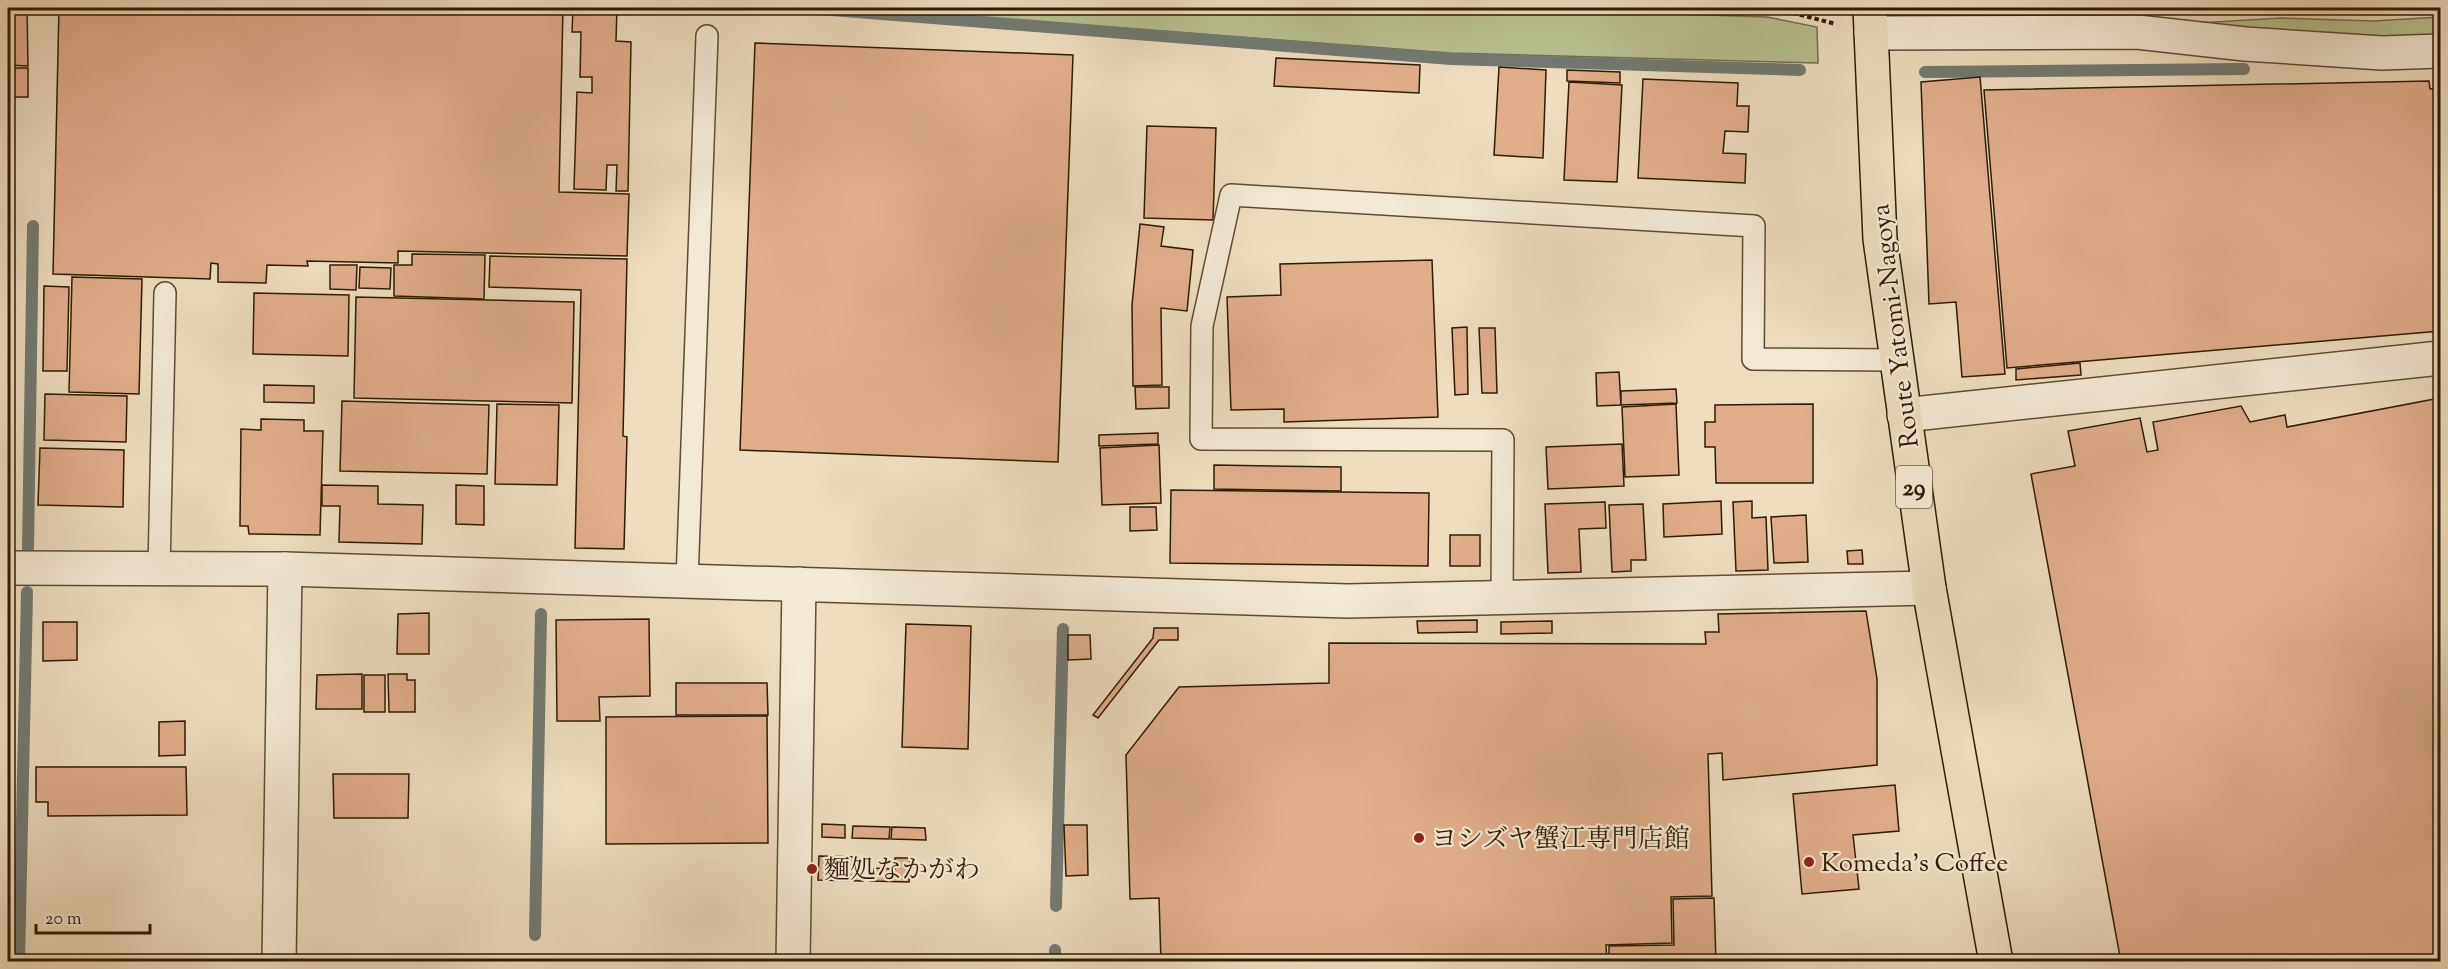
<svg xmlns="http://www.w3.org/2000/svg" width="2448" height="969" font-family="'Sorts Mill Goudy','Noto Serif JP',serif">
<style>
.green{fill:#b9c192;stroke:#746e4a;stroke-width:1.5}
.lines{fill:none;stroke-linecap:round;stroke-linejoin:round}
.stream{stroke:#727a72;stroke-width:12}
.building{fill:#e1ae8b;stroke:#2f1b02;stroke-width:1.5}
.service-casing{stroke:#5f4c31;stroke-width:24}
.minor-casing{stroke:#5f4c31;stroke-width:36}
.primary-casing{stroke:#2f1b02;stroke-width:36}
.path{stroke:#2f1b02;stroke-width:4;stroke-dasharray:4.5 3;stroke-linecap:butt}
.service{stroke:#f4e9d5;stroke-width:21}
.minor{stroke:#f4e9d5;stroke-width:33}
.primary{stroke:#eeddbf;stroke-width:33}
.poi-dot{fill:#8f2418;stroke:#f4e9d5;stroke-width:2}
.labels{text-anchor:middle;stroke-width:4.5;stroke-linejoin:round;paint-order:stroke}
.shield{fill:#f4e9d5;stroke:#6a5941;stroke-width:1.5}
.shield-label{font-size:24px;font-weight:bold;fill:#2f1b02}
.street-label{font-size:26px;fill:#2f1b02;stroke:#f4e9d5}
.poi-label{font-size:26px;fill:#2f1b02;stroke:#f4e9d5;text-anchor:start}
</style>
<rect width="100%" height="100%" fill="#eeddbf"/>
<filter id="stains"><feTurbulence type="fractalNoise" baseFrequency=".00333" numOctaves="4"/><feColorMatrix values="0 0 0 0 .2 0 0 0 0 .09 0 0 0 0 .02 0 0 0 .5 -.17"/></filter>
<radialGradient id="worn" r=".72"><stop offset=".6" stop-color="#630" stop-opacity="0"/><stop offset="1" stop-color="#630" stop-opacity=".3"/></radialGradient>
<g class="green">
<polygon points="856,8 1497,8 1767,17 1817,27 1818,63 1450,53"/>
<polygon points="1924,8 2209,8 2197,10 1924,16"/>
<polygon points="2440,17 2440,37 2340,41 2198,23 2281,18 2373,21"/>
</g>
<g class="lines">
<g class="stream">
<polyline points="806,8 1451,59 1800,70"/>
<polyline points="1925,72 2244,69"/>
<polyline points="28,548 33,226"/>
<polyline points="1056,906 1063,629"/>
<polyline points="535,935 541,614"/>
<polyline points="19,962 27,592"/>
<polyline points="1055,962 1055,950"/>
</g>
</g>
<g class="building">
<polygon points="8,8 27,8 28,66 8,65"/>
<polygon points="59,8 563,8 559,192 629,194 627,256 398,251 398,263 307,261 308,266 267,265 266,283 218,282 218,264 211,263 210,279 53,274"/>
<polygon points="573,8 617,8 616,41 631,42 628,191 616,191 617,165 607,165 606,190 574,189 577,92 592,93 592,77 580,77 581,32 572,32"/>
<polygon points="755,43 1073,55 1058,462 740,450"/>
<polygon points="1276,58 1420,65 1419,93 1274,86"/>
<polygon points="1499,67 1546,70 1543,158 1494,155"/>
<polygon points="8,68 28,68 28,97 14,97 11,220 8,220"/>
<polygon points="1567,70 1620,72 1620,83 1567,81"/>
<polygon points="1980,77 2005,374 1962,377 1956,302 1929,304 1921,82"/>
<polygon points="1643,79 1738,83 1737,106 1749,106 1748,132 1725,131 1723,153 1746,154 1745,183 1638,178"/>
<polygon points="2429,81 2430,89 2440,88 2440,331 2007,368 1984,90"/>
<polygon points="1569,82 1622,85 1617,182 1564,180"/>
<polygon points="1147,126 1216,128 1213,220 1144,218"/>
<polygon points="1140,224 1164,227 1161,246 1193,250 1187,311 1161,308 1162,385 1133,386 1132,305"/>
<polygon points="412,254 485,255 484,299 394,296 394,265 412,265"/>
<polygon points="490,256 627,259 623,436 627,437 624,549 575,548 581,290 489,287"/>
<polygon points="1432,260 1438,417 1284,422 1284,409 1231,410 1227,297 1281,295 1280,264"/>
<polygon points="330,265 357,265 356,290 330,289"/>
<polygon points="360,267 391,268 390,289 359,288"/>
<polygon points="72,277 142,279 139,394 69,392"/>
<polygon points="44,286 69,287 67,371 43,371"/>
<polygon points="254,293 349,295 348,356 253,354"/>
<polygon points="356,297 574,302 572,403 354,398"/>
<polygon points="1467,327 1468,394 1455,395 1452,328"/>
<polygon points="1479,328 1495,328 1497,393 1482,393"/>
<polygon points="2080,363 2081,375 2016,380 2016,369"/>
<polygon points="1619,372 1621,405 1597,406 1596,373"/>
<polygon points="264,385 314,386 314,403 264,402"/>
<polygon points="1135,387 1169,387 1169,408 1136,409"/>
<polygon points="1676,389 1677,403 1621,405 1621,391"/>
<polygon points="45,394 127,396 126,442 44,440"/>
<polygon points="2440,398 2440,962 2121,962 2031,474 2075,466 2068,431 2140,418 2147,452 2158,450 2153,422 2241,406 2250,422 2285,415 2287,427"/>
<polygon points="342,401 489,405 487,474 340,471"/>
<polygon points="497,404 559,405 557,485 495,484"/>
<polygon points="1676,404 1679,475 1625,477 1622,407"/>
<polygon points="1813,404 1813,483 1716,483 1715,447 1705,447 1705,422 1715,422 1715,405"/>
<polygon points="261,419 304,420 304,431 323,431 320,535 249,534 248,526 240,526 241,429 261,430"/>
<polygon points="1158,433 1158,444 1099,446 1099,435"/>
<polygon points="1622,444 1624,486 1548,489 1546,447"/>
<polygon points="1159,445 1161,503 1102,505 1100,448"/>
<polygon points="40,448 124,450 123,507 38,505"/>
<polygon points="1214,465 1341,467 1341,491 1214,489"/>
<polygon points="322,485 378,486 378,504 423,505 422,544 339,542 340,506 322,506"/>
<polygon points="456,485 484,486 484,525 456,524"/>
<polygon points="1171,490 1429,493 1428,566 1170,563"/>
<polygon points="1721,501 1722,534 1664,537 1663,504"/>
<polygon points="1752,501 1752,518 1766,517 1768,570 1736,571 1733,502"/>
<polygon points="1605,502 1606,528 1579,529 1581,572 1548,573 1545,504"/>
<polygon points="1643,504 1646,560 1631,560 1631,571 1612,572 1609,505"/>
<polygon points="1130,507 1156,507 1157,530 1130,531"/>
<polygon points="1806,515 1808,562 1774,563 1771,517"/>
<rect x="1450" y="535" width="30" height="31"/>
<polygon points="1862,550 1863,564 1848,564 1847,551"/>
<polygon points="1866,611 1877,679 1877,765 1723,780 1722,753 1708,754 1712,896 1671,897 1672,943 1606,945 1607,962 1335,962 1335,956 1161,962 1159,898 1130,899 1126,755 1179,687 1329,683 1329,643 1706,644 1705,632 1719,632 1718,614"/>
<polygon points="429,613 429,654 397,654 398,614"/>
<polygon points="649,619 650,696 599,697 600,721 557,721 556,620"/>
<polygon points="1477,620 1477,632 1418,633 1417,621"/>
<polygon points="1552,621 1552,633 1501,634 1501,622"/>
<polygon points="43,622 77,622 77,660 43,661"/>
<polygon points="906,624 971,626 968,749 902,747"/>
<polygon points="1154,628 1178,628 1178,640 1159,640 1098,718 1093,715 1153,638"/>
<polygon points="1068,635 1090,635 1091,659 1068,660"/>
<polygon points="362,674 362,709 316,709 317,675"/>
<polygon points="388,674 407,674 407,680 415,680 415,712 389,712"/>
<rect x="364" y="675" width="21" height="37"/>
<polygon points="676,683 767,683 768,715 676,715"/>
<polygon points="767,716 768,843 606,844 606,717"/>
<polygon points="185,721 185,755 159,756 159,722"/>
<polygon points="36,767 186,767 187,815 48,816 48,802 36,802"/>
<polygon points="333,774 409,774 408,818 334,818"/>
<polygon points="1895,785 1899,831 1853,835 1859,889 1802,894 1793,794"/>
<rect x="8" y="787" width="2" height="40"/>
<polygon points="822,824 845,825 845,838 822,837"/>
<polygon points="1064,825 1087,825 1088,875 1066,876"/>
<polygon points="853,826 890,827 889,839 852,838"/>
<polygon points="892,827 925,828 926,840 891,839"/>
<polygon points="819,856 857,857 856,867 863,867 863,881 818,880"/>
<polygon points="895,858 910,858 909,882 870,881 870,868 895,869"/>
<polygon points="1714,898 1716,962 1609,962 1609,946 1674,945 1673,899"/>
<polygon points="1333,958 1333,962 1198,962 1198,961"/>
</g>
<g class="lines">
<defs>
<g id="service">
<polyline points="159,569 165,293"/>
<polyline points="687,581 707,36"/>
<polyline points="1502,598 1503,440 1201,439 1202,326 1231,195 1754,226 1753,359 1897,360"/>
</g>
<g id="minor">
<polyline points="1871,33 2137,32 2245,44 2382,53 2440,51"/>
<polyline points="1904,415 2440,358"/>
<polyline points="8,568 285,569 1348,601 1929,588"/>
<polyline points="279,962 285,569"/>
<polyline points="793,962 799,584"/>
</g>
<polyline id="primary" points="1870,8 1880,239 1929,588 1996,962"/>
</defs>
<use href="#service" class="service-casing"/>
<use href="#minor" class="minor-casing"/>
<use href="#primary" class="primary-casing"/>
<g class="path">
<polyline points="1718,8 1781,10 1836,24"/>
<polyline points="2318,10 2440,8"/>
</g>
<use href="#service" class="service"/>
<use href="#minor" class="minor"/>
<use href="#primary" class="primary"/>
</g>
<g class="poi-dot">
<circle cx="1419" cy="838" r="6"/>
<circle cx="1809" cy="862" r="6"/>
<circle cx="812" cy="869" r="6"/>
</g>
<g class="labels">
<rect class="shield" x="1896" y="466" width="36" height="42" rx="4.5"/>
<g class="shield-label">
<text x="1914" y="495">29</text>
</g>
<g class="street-label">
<text transform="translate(1894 326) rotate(-97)" y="9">Route Yatomi-Nagoya</text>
</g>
<g class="poi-label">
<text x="1431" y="847">ヨシズヤ蟹江専門店館</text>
<text x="1821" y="871">Komeda's Coffee</text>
<text x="824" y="878">麵処なかがわ</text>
</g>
</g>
<rect width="2448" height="969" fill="none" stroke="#eeddbf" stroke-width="30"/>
<rect x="9" y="9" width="2430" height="951" fill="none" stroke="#2f1b02" stroke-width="3"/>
<rect x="15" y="15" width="2418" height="939" fill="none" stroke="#2f1b02" stroke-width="1.5"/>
<path d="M36 924v9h114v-9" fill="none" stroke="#2f1b02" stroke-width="3"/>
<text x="45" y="924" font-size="18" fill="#2f1b02" stroke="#f4e9d5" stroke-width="4.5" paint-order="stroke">20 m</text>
<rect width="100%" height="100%" filter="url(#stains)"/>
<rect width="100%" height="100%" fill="url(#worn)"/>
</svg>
